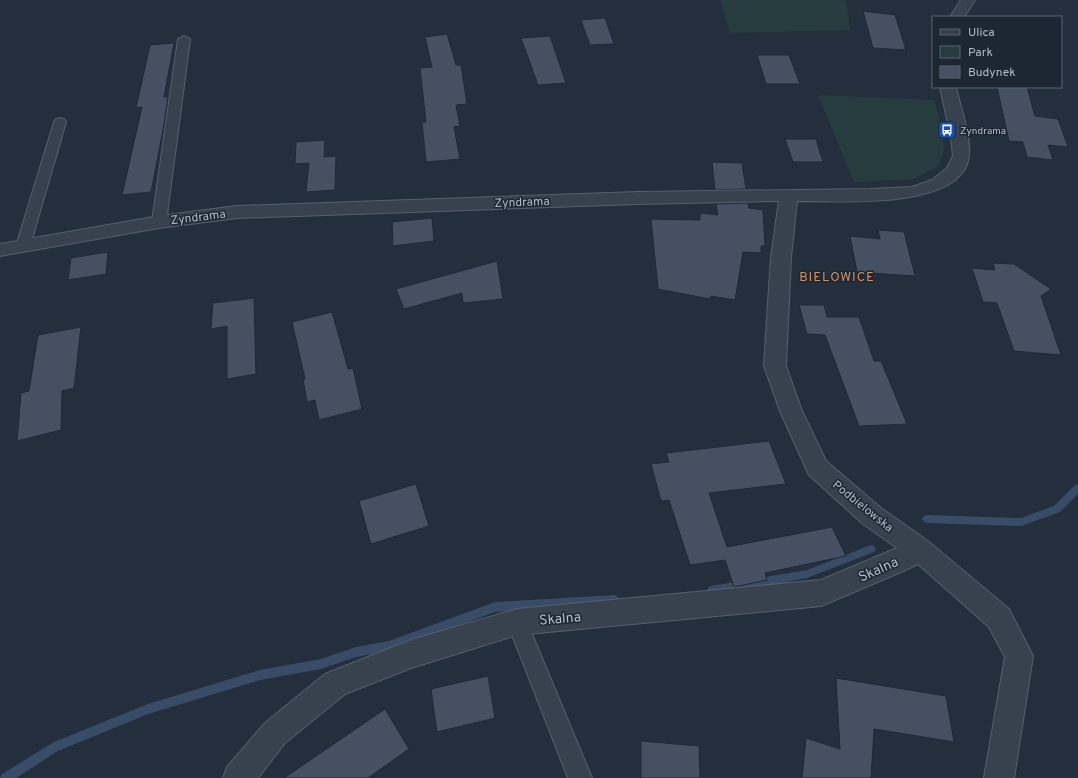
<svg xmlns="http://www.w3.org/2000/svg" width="1078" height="778" font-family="Overpass,sans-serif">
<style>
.green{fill:#263c3f}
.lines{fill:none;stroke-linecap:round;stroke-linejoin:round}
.stream{fill:#394c67;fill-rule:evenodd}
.building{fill:#455162;stroke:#1f2835}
.service-casing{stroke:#565f6c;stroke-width:2}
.minor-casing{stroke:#565f6c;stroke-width:2}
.service{fill:#38414e;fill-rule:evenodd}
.minor{fill:#38414e;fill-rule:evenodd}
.labels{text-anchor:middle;stroke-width:3;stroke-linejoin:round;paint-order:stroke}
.far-poi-label{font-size:10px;fill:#b4bcc9;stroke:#1d2633;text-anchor:start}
.street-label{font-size:12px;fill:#b4bcc9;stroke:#1d2633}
.neighbourhood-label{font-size:13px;letter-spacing:1px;fill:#d59563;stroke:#1d2633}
.near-street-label{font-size:14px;fill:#b4bcc9;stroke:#1d2633}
</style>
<rect width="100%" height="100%" fill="#242f3e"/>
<g class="green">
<polygon points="720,0 846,0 850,30 730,33"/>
<polygon points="818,95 934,100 942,129 944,150 939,166 913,179 854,182"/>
</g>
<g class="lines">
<g class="stream">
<polygon points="1078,484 1078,494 1060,512 1021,526 927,523 924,522 922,519 924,516 927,515 1021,518 1054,506 1075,485"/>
<polygon points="871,545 874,546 876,549 874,552 807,578 711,596 708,594 706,591 708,588 711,586 807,570"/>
<polygon points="615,595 618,597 620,600 618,603 615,605 495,612 389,651 356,657 321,669 260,680 148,714 58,751 16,778 0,778 2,774 54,742 148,704 260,670 321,659 356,647 389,641 495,602"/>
</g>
</g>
<g class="building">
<polygon points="863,11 895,15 906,50 873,48"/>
<polygon points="605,18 614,44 590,45 581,20"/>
<polygon points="447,34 456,65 461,65 467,104 456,105 460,126 454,127 460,159 426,162 422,122 426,122 420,68 432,67 425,37"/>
<polygon points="550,36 566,83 538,85 521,38"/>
<polygon points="174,43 164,97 168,97 164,125 151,192 122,195 142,107 136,108 150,45"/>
<polygon points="757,55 789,55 800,84 766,84"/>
<polygon points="997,87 1027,87 1035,116 1058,119 1068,147 1048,145 1053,160 1027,157 1023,142 1009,141"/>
<polygon points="785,139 816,139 823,162 793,162"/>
<polygon points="325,140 324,157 336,156 335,190 306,192 309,163 295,164 296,142"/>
<polygon points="712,162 742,163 746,189 715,190"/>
<polygon points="748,203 749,208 763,210 765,246 761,246 761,253 743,252 735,300 711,296 710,299 658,289 651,219 700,220 700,213 718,215 716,204"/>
<polygon points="432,218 434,241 393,246 392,222"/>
<polygon points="878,230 904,232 915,276 857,272 850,236 880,239"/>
<polygon points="108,252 106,274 68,280 71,258"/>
<polygon points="497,261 503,299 463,303 462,293 404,309 396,289"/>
<polygon points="993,263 1014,264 1051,289 1041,296 1061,355 1014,351 997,303 983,302 972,268 995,270"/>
<polygon points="254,298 256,374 227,379 227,326 211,329 213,303"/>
<polygon points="799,305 824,305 827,317 859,317 874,361 881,361 907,424 859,426 825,335 807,334"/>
<polygon points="332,312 348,369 353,368 362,409 319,420 315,400 307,402 303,379 305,379 292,322"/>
<polygon points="81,327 74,388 62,391 61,430 17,441 21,393 29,391 38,335"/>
<polygon points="769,441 786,484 709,493 727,547 832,527 846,556 765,573 767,580 734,587 725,560 690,565 669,500 661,501 651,464 669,462 666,453"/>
<polygon points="416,484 429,526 371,544 359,501"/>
<polygon points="488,676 495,718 437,732 431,689"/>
<polygon points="836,678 946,696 954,742 874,729 871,778 802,778 806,738 840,749"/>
<polygon points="385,709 409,749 368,778 284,778"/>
<polygon points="641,741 699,746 700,778 641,778"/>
</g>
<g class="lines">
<defs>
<g id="service">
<polygon points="184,36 190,39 166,222 164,225 159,227 154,225 152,222 178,39"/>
<polygon points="60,118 64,119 66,122 30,246 28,249 23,251 18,249 16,246 54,122 56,119"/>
<polygon points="517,612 524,615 592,778 568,778 507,622 510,615"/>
</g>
<g id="minor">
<polygon points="961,0 975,0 964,17 950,17"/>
<path d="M940 87H956C960 105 971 138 969 155 965 211 836 201 797 201L791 257 786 366 802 411 826 461 881 508 929 542 1009 609 1033 656 1014 778H984L1005 657 989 627 918 564 901 572 821 606 517 635 411 668 345 694 285 743 258 778H223L227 767 265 723 325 674 411 640 517 609 821 580 897 548 863 524 809 475 780 411 764 366 771 257 779 201 638 204 237 218 159 228 0 256V244L159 216 237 206 638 192 870 189 912 187 932 180 947 168 953 156 951 138Z"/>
</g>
</defs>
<use href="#service" class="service-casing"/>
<use href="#minor" class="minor-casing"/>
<use href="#service" class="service"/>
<use href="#minor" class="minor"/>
</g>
<defs>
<symbol id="bus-square" viewBox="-11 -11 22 22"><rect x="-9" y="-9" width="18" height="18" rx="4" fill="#1a4fb4" stroke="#1d2633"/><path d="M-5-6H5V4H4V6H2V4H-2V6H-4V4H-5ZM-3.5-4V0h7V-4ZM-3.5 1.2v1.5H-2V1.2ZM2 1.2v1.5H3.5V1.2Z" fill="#fff"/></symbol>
</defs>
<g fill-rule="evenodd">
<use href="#bus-square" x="937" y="120" width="20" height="20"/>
</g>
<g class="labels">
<g class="far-poi-label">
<text x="960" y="134">Zyndrama</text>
</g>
<g class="street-label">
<text transform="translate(522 202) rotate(-2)" y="4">Zyndrama</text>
<text transform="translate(198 217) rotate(-7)" y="4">Zyndrama</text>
<text transform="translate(863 506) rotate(39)" y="4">Podbielowska</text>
</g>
<g class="neighbourhood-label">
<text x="837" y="281">BIELOWICE</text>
</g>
<g class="near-street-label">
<text transform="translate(878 569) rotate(-24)" y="5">Skalna</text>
<text transform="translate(560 618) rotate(-5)" y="5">Skalna</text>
</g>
</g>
<rect x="932" y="16" width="130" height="72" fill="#1d2633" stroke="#59626f"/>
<rect x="940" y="29" width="20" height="6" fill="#38414e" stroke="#59626f"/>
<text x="968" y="36" font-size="12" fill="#b4bcc9">Ulica</text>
<rect x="940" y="46" width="20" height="12" fill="#263c3f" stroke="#59626f"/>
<text x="968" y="56" font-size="12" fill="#b4bcc9">Park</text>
<rect x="940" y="66" width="20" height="12" fill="#455162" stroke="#59626f"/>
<text x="968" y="76" font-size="12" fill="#b4bcc9">Budynek</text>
</svg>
